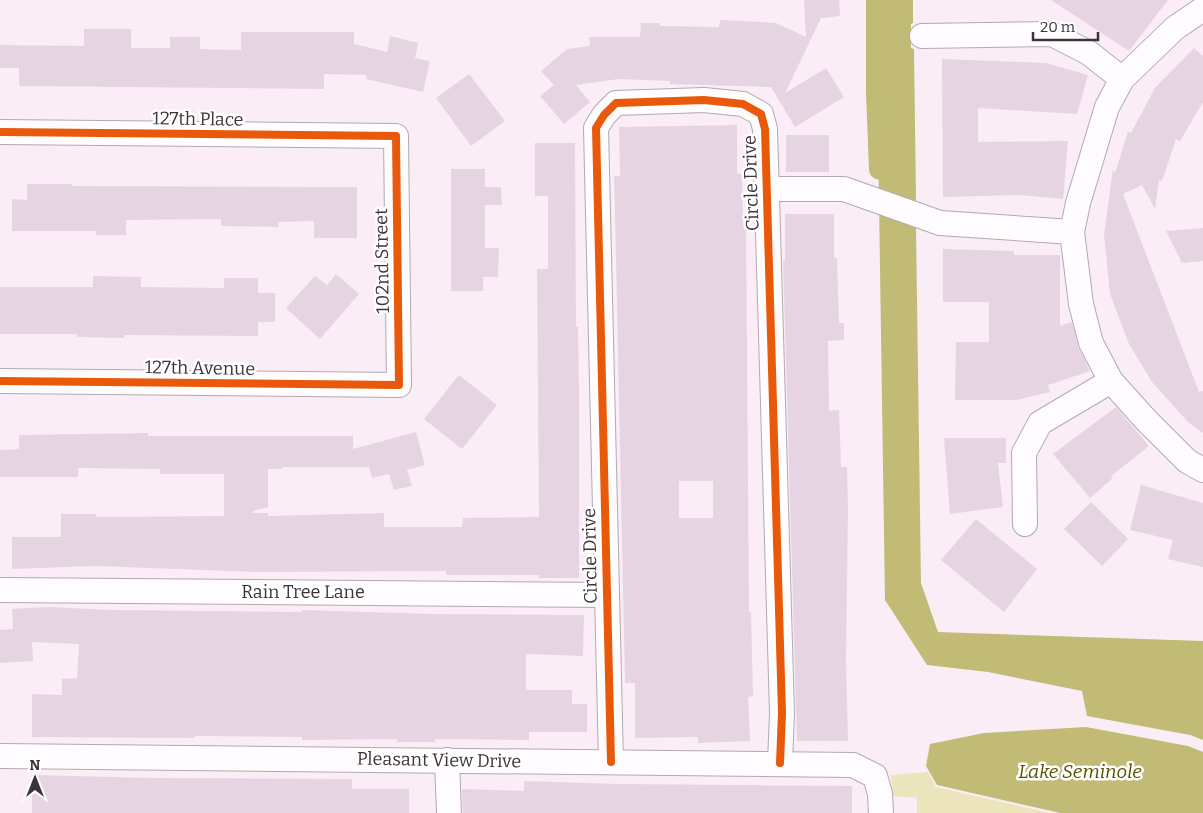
<svg xmlns="http://www.w3.org/2000/svg" width="1203" height="813" font-family="Bitter,serif">
<style>
.green{fill:#ece5bc}
.water{fill:#c1bb76}
.lines{fill:none;stroke-linecap:round;stroke-linejoin:round}
.canal{stroke:#c1bb76;stroke-width:22}
.building{fill:#e7d4e2;fill-rule:evenodd}
.street-casing{stroke:#b3a9b0;stroke-width:26}
.street{stroke:#fefcfe;stroke-width:24}
.cycleway-casing{stroke:#fff;stroke-width:11}
.cycleway{stroke:#e8590c;stroke-width:8}
.labels{text-anchor:middle;stroke-width:5;stroke-linejoin:round;paint-order:stroke}
.street-label{font-size:18px;fill:#3d333b;stroke:#fff}
.water-label{font-size:19px;font-style:italic;fill:#545200;stroke:#fff}
</style>
<rect width="100%" height="100%" fill="#faedf6"/>
<polygon class="green" points="928,772 936,787 1050,813 917,813 917,798 892,796 891,775"/>
<g class="water">
<polygon points="876,0 913,0 913,23 911,24 911,48 914,49 916,201 900,196 893,219 916,228 921,583 938,632 1203,641 1203,740 1190,735 1087,716 1082,691 988,672 927,665 885,600"/>
<polygon points="1086,727 1188,746 1203,752 1203,813 1060,813 937,785 926,766 930,744 984,733"/>
</g>
<g class="lines">
<polyline class="canal" points="877,0 877,93 880,169"/>
</g>
<g class="building">
<polygon points="804,0 839,0 840,16 821,18 785,93 826,68 844,97 795,127 771,87 670,84 670,81 619,79 576,85 590,102 564,124 540,96 554,85 541,71 567,49 590,46 589,37 640,37 641,23 660,23 660,26 719,27 720,20 776,23 806,37"/>
<polygon points="1051,0 1168,0 1129,51"/>
<polygon points="84,29 131,29 131,48 170,48 170,37 200,37 200,49 241,50 241,32 354,32 354,44 387,52 390,36 418,43 415,58 430,61 423,92 366,79 367,75 324,74 324,89 19,86 19,68 0,68 0,45 84,46"/>
<polygon points="1194,48 1203,56 1203,102 1180,141 1176,139 1162,181 1159,180 1155,209 1142,185 1123,194 1199,392 1203,391 1203,433 1188,422 1152,382 1129,344 1110,294 1104,234 1113,169 1115,173 1128,132 1131,133 1155,88"/>
<polygon points="942,59 1046,63 1088,75 1077,114 978,108 978,142 1068,141 1063,199 1020,195 943,197"/>
<polygon points="469,74 505,121 471,146 436,98"/>
<path d="M737 125V174H742L743 223H746L749 612H751L753 696 748 697 750 741 698 743V737L635 738V683H625L615 212 614 176H620L619 127ZM679 481H713V518H679Z"/>
<rect x="786" y="135" width="43" height="37"/>
<polygon points="535,143 575,143 576,327 578,327 579,391 579,578 539,578 539,575 446,575 446,571 256,572 96,566 12,569 12,537 61,537 61,514 96,514 96,517 224,516 224,474 160,474 160,469 78,468 78,477 0,477 0,450 19,449 19,435 148,433 148,436 353,436 353,449 416,432 425,465 407,470 412,486 394,490 389,474 372,478 369,467 282,467 282,469 268,469 268,507 253,511 253,513 268,513 268,516 384,513 384,527 462,527 463,518 539,517 537,269 548,269 548,196 535,196"/>
<polygon points="451,169 485,169 485,187 501,187 502,205 485,205 485,248 499,248 498,277 483,277 483,291 451,291"/>
<polygon points="27,184 72,184 72,186 357,187 357,238 314,238 314,221 278,222 278,227 221,226 221,219 126,220 126,235 96,235 96,231 12,231 12,199 27,200"/>
<polygon points="785,214 834,214 834,258 837,258 839,323 844,323 844,340 828,341 829,411 839,410 841,467 847,467 848,509 846,661 848,741 797,741 783,260 785,260"/>
<polygon points="1203,228 1203,261 1182,263 1166,231"/>
<polygon points="943,249 1014,251 1014,255 1060,255 1060,326 1072,322 1078,347 1090,371 1048,385 1050,392 1017,400 955,400 956,342 989,342 989,302 943,302"/>
<polygon points="336,274 359,294 320,339 286,308 315,276 327,285"/>
<polygon points="93,276 141,277 141,287 224,288 224,278 258,278 258,293 275,293 275,322 258,322 258,336 124,335 124,338 77,337 77,334 0,334 0,287 93,287"/>
<polygon points="459,375 497,405 462,449 424,419"/>
<polygon points="1116,407 1149,446 1110,477 1113,478 1090,498 1053,454"/>
<polygon points="944,438 1006,438 1006,463 998,463 1003,507 950,514"/>
<polygon points="1141,485 1203,503 1203,567 1168,559 1173,540 1130,530"/>
<polygon points="1091,502 1128,539 1102,566 1064,529"/>
<polygon points="976,519 1037,569 1004,612 941,560"/>
<polygon points="48,607 112,610 302,612 302,610 432,614 584,615 583,656 526,654 526,690 572,690 572,704 587,704 587,732 529,732 529,740 435,739 435,742 397,742 397,739 302,740 302,737 195,736 195,738 32,737 32,694 62,695 62,679 77,678 79,644 32,642 33,661 0,663 0,630 13,629 12,609"/>
<polygon points="32,775 155,778 352,779 352,789 409,789 409,813 32,813"/>
<polygon points="524,781 618,784 852,786 852,813 463,813 462,789 524,791"/>
</g>
<g class="lines">
<defs>
<g id="street">
<polyline points="1203,9 1175,28 1122,79 1107,107 1078,203 1072,232 1081,304 1091,343 1111,381 1146,420 1187,461 1203,470"/>
<polyline points="922,36 1052,34 1089,53 1122,79"/>
<polyline points="0,132 396,136 399,385 0,381"/>
<polyline points="767,189 844,189 940,223 1072,232"/>
<polyline points="1025,524 1024,453 1040,423 1111,381"/>
<polyline points="0,590 606,595"/>
<polyline points="0,756 853,765 875,776 880,794 881,813"/>
<polyline points="447,760 449,813"/>
<polyline points="611,762 596,128 604,115 616,103 704,100 743,104 761,114 765,129 782,713 780,763"/>
</g>
</defs>
<use href="#street" class="street-casing"/>
<use href="#street" class="street"/>
<defs>
<g id="cycleway">
<polyline points="0,132 396,136 399,385 0,381"/>
<polyline points="611,762 596,128 604,115 616,103 704,100 743,104 761,114 765,129 782,713 780,763"/>
</g>
</defs>
<use href="#cycleway" class="cycleway-casing"/>
<use href="#cycleway" class="cycleway"/>
</g>
<g class="labels">
<g class="street-label">
<text transform="translate(198 119) rotate(1)" y="6">127th Place</text>
<text transform="translate(751 183) rotate(-92)" y="6">Circle Drive</text>
<text transform="translate(382 261) rotate(-91)" y="6">102nd Street</text>
<text transform="translate(200 368) rotate(1)" y="6">127th Avenue</text>
<text transform="translate(590 556) rotate(-91)" y="6">Circle Drive</text>
<text x="303" y="598">Rain Tree Lane</text>
<text transform="translate(439 760) rotate(1)" y="6">Pleasant View Drive</text>
</g>
<g class="water-label">
<text x="1080" y="778">Lake Seminole</text>
</g>
</g>
<g transform="translate(35 778)" stroke="#ffffff" stroke-width="4" paint-order="stroke">
<path d="M0-4L9 19L0 12L-9 19Z" fill="#3d333b"/>
<text y="-8" font-size="14" font-weight="bold" text-anchor="middle" fill="#3d333b">N</text>
</g>
<path d="M1033 32v8h65v-8" fill="none" stroke="#3d333b" stroke-width="2.5"/>
<text x="1040" y="32" font-size="15" fill="#3d333b" stroke="#ffffff" stroke-width="4" paint-order="stroke">20 m</text>
</svg>
